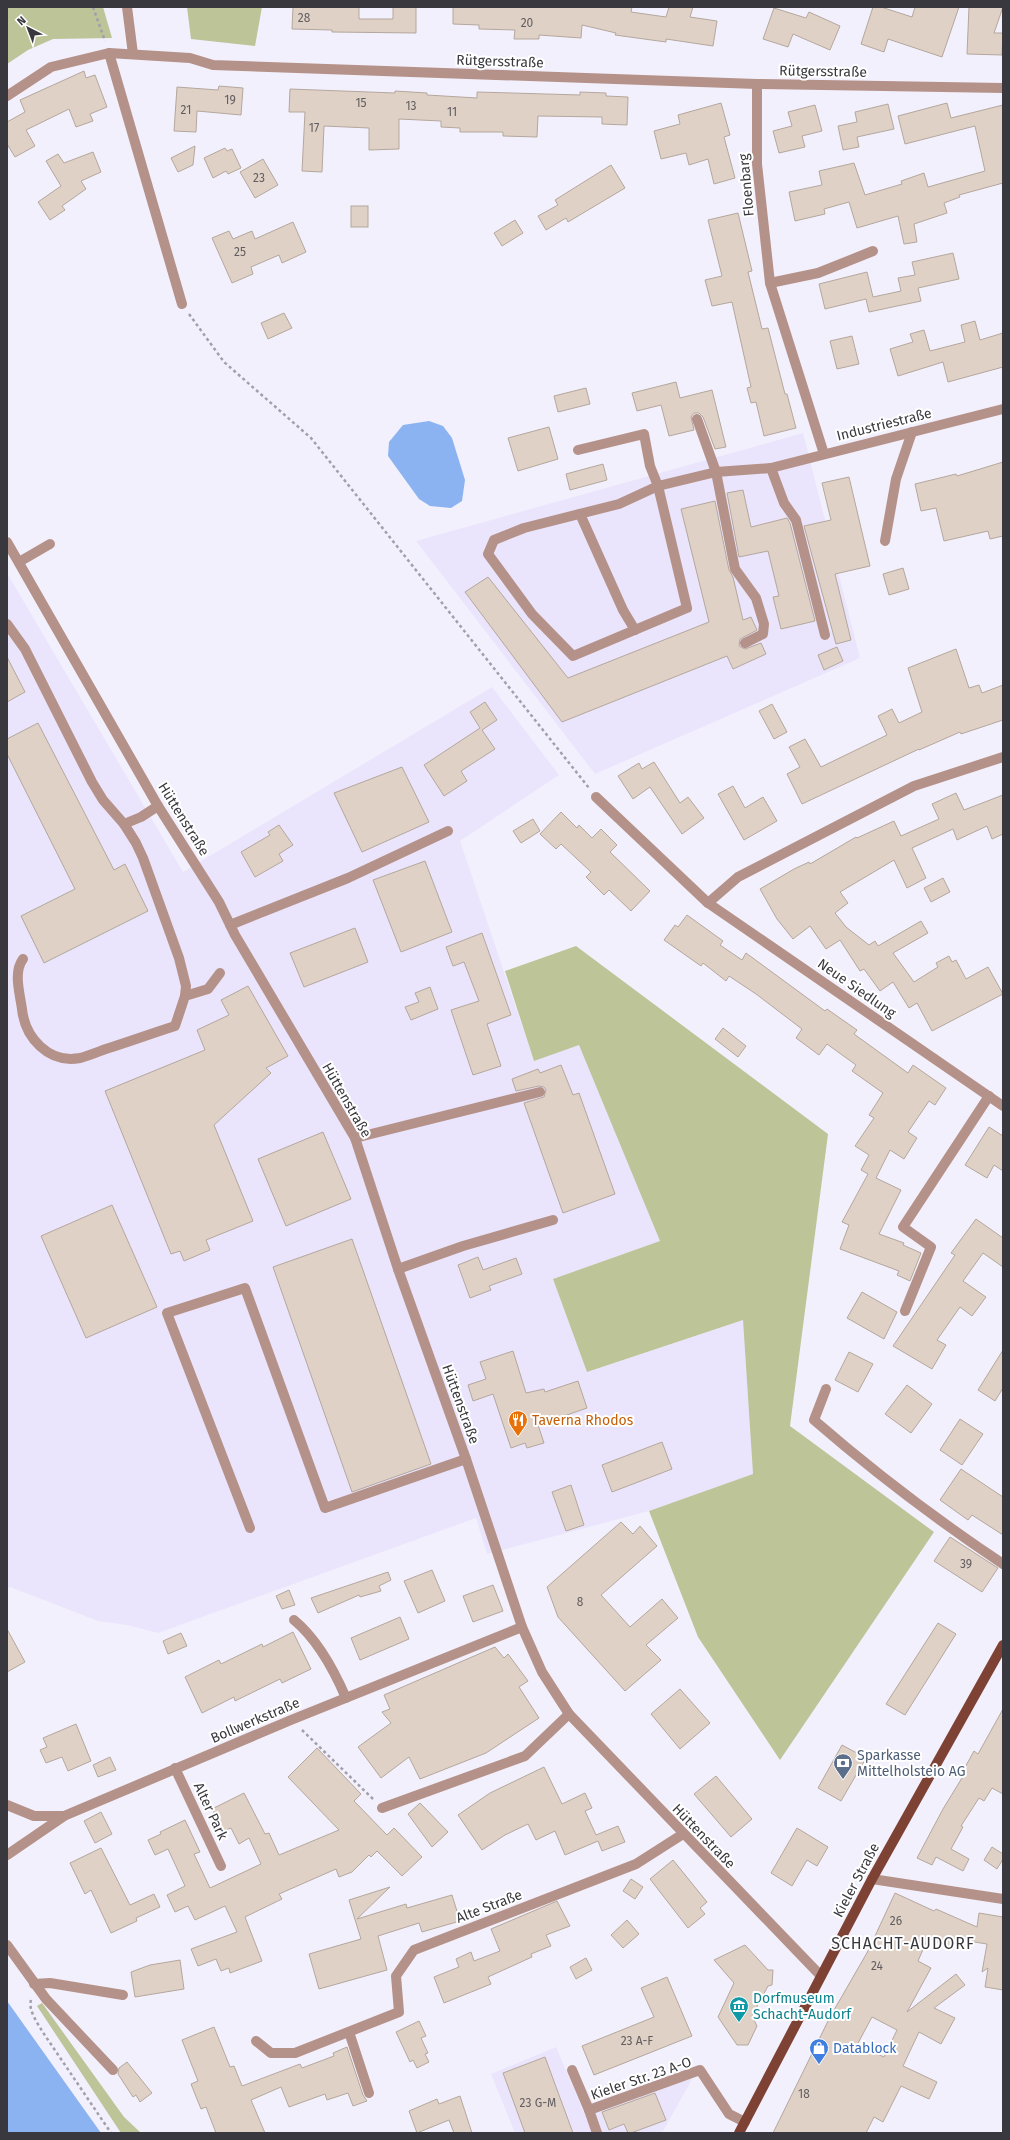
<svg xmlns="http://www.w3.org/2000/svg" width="1010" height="2140" font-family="'Fira Sans',sans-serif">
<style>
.built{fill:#eae5fc}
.green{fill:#bcc498}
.water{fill:#8bb3f1}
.building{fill:#dfd1c6;stroke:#b4a79d;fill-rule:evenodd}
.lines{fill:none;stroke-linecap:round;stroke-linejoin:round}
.path{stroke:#a19fa9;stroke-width:2.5;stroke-dasharray:3 3;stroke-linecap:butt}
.minor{stroke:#b59289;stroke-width:10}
.major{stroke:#7d4233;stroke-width:10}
.labels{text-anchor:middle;stroke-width:4;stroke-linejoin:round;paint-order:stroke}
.number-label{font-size:12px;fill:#625e60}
.street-label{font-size:14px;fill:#39383e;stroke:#fff}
.food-label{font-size:14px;fill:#c56008;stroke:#fff;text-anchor:start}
.service-label{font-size:14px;fill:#4e5e75;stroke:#fff;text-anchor:start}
.culture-label{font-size:14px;fill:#0d838f;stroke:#fff;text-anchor:start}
.shop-label{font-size:14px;fill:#366cbe;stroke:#fff;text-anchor:start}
.quarter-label{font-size:16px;letter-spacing:1px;fill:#39383e;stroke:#fff}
</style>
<rect width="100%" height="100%" fill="#f3f0fd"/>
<g class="built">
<polygon points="803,433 860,658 595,774 416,541"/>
<polygon points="7,573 183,872 492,687 559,775 460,841 534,1061 579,1044 660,1241 553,1279 587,1372 743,1320 753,1474 649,1511 487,1554 476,1518 158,1633 127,1625 98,1621 10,1587 7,1589"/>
<polygon points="556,2047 585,2115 682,2080 692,2079 662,2133 515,2133 491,2074"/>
</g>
<g class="green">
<polygon points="7,7 103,7 112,38 53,39 28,50 7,64"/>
<polygon points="187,7 262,7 255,46 191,39"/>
<polygon points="576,946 828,1134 790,1426 934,1532 780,1760 698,1637 649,1511 753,1474 743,1320 587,1372 553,1279 660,1241 579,1045 534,1061 505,971"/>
<polygon points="42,2003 124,2117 141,2133 121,2133 37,2006"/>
</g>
<g class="water">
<polygon points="429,421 443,426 452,438 465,480 462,501 451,508 430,506 419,499 388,456 389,442 403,425"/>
<polygon points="7,2001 101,2133 7,2133"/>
</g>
<g class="building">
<polygon points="293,7 359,7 359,19 393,19 393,7 416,7 416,33 332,32 332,30 292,29"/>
<polygon points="453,7 632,7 631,12 666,17 669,7 693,7 690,17 717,21 713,46 666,39 666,42 615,35 616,33 582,25 581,38 539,35 539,39 514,39 515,30 479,29 479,25 453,24"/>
<polygon points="873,7 881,7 912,17 915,7 959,7 942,57 888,39 884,52 861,44"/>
<polygon points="969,7 1003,7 994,33 1003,33 1002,55 967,54"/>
<polygon points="774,8 806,18 809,12 840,26 830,50 793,34 788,47 763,39"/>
<polygon points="84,71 86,78 95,75 107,107 90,114 93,121 76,127 69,109 26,130 35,146 15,157 7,144 7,122 25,112 20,100"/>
<polygon points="219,86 243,88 241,115 197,111 196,132 174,131 177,87 218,90"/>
<polygon points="290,89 395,93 395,91 427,93 427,95 477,98 477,92 580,95 580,92 606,93 606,96 628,97 627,125 602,124 602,117 538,116 537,137 503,136 503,132 460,132 460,128 441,127 441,121 399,119 399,149 369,150 369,128 324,126 322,172 302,171 305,112 289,112"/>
<polygon points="721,103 730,135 724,137 735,178 714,184 708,159 689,165 686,153 661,159 654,131 680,124 678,115"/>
<polygon points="947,103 951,118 1003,105 1003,183 959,195 960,197 944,203 947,213 914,224 917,242 904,244 898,216 857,228 849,202 824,209 825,214 795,221 789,192 822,185 819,171 854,163 865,195 902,184 901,181 924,173 928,187 985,171 975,126 905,144 898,116"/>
<polygon points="888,104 894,129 857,137 859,147 843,150 838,126 857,122 855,112"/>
<polygon points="815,105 822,131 802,136 805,147 779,153 773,131 792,126 788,112"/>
<polygon points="195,146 193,165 178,172 171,158"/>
<polygon points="225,148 227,151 232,149 241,168 228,174 226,171 213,178 204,158"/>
<polygon points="93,152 101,172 81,181 86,189 62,206 65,210 50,220 38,202 61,186 46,161 58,154 64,163"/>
<polygon points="263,159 278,185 255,198 240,172"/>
<polygon points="611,165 625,188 568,222 566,218 546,230 538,216 558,205 555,200"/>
<rect x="351" y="206" width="17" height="21"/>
<polygon points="738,213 752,271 748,272 762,329 768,328 785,394 787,394 796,428 764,436 756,402 751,403 747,388 751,387 732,302 712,306 705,280 722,276 708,220"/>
<polygon points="515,220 523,233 502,246 494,233"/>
<polygon points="293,222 306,252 282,263 279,255 251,267 253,274 232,283 212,238 229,231 233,239 252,231 255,239"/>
<polygon points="953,253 959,279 918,288 921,301 869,312 866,299 825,309 819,284 867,272 873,297 901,291 898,278 915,275 912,262"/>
<polygon points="284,313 292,328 268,339 261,323"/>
<polygon points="975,321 980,340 1003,333 1003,367 948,382 943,362 898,376 890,349 913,342 910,334 924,330 930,351 965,342 961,325"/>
<polygon points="852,336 859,364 837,369 830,341"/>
<polygon points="676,382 680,398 712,390 726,447 715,449 703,417 699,413 694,413 691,417 694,430 669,436 661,405 637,411 632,393"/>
<polygon points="586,388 590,404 558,412 554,396"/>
<polygon points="549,427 558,459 518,471 508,438"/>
<polygon points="1003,462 1003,536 990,539 988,531 944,541 936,508 921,511 915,484 956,474 957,476"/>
<polygon points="603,464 607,480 570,490 566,474"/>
<polygon points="849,477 870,566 835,574 851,640 836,644 804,526 831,520 822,483"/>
<polygon points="743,490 751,527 787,518 790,523 815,621 781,629 773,597 779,596 768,551 739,557 727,493"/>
<polygon points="715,501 729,570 733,577 743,620 751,617 757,630 740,639 739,646 745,649 761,643 766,654 733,669 727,656 562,722 465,592 488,577 568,678 709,622 681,509"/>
<polygon points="903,568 909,589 889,595 883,574"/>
<polygon points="837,647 843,661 824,670 818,655"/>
<polygon points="956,649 969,688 979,685 982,693 1003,685 1003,720 961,734 960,732 919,750 919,749 802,804 787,774 800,767 789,747 805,739 821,767 887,735 878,716 892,709 899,723 922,712 908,668"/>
<polygon points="7,657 25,692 7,702"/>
<polygon points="485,702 497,720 482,730 495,749 461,771 467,781 444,796 424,765 480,728 470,712"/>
<polygon points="772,704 787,732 774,739 759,711"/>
<polygon points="38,723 114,870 125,864 148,911 44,963 21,916 75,889 7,754 7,739"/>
<polygon points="654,762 680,803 688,797 704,818 682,834 650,787 633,799 618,776 639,763 642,769"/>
<polygon points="402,767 429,822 362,852 334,793"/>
<polygon points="733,786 745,808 763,797 777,821 744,840 718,794"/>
<polygon points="956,793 964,810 1003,795 1003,834 992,839 987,826 957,840 953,829 912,848 926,878 907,888 894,860 840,892 848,903 835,913 846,927 869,945 875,941 878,946 921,921 928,933 893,953 914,982 938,967 936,963 949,956 952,962 956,960 966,979 988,967 1003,994 932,1031 917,1003 909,1008 893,982 880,991 864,969 860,971 840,940 826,949 810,926 793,939 777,919 760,889 794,869 809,862 810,864 856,837 857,838 894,821 901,836 939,819 932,804"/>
<polygon points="561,812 577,828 579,825 592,838 601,829 617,845 610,852 650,891 631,911 609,890 604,895 586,877 591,872 561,844 556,849 540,834"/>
<polygon points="533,819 540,831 521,843 513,831"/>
<polygon points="279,825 293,845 279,854 283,861 255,877 241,852 270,835 268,832"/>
<polygon points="425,861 452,932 401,952 373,880"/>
<polygon points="943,878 950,892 931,902 924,888"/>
<polygon points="687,915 723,941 720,945 742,960 746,953 825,1011 827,1009 857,1030 854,1034 908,1073 913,1065 946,1088 935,1105 929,1101 908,1132 917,1138 904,1159 890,1150 876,1178 901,1190 879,1234 904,1243 903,1245 921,1253 910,1281 897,1275 899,1271 840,1249 849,1225 842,1222 868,1174 861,1170 869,1155 855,1146 874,1118 869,1115 883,1093 852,1071 856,1065 827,1044 819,1055 796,1038 802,1029 756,994 729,976 726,981 703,963 701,966 664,940 675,925 678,927"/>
<polygon points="355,928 368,962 304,987 290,953"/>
<polygon points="482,933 511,1015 487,1024 501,1066 473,1075 451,1010 479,1001 464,962 453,966 446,947"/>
<polygon points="248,986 288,1056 266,1068 271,1073 214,1125 253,1221 206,1240 210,1250 184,1261 180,1251 171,1254 105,1091 205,1050 197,1030 229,1015 221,1000"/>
<polygon points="430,987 438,1009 411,1020 405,1007 419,1002 415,993"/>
<polygon points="723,1028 746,1046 738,1057 715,1039"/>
<polygon points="561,1065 573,1095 579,1093 615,1194 563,1213 524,1103 544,1097 546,1090 544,1087 539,1086 516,1091 512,1079 538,1069 540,1073"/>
<polygon points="989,1127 1003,1136 1003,1171 994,1165 987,1178 965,1165"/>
<polygon points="323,1132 351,1199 286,1226 258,1159"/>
<polygon points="112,1205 157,1307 86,1338 41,1236"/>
<polygon points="976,1219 1003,1238 1003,1267 983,1253 963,1281 986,1297 972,1316 960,1307 937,1340 946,1345 932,1369 893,1346 955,1255 951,1253"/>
<polygon points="352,1239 431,1464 352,1492 273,1267"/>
<polygon points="478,1257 483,1270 516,1258 522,1274 489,1286 491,1290 470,1298 458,1265"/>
<polygon points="862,1292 897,1312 884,1339 847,1318"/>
<polygon points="1003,1350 1003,1388 995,1401 978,1390"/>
<polygon points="513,1351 526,1393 544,1389 545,1392 578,1381 587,1408 538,1425 544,1443 527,1448 525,1443 511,1448 493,1394 473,1401 468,1385 486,1379 480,1362"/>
<polygon points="849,1352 873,1364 858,1392 835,1380"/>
<polygon points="907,1385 932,1404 911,1433 885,1414"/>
<polygon points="960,1419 983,1434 962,1465 940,1450"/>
<polygon points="662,1442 672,1469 612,1492 602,1465"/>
<polygon points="961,1469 1003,1497 1003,1535 972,1515 968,1520 940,1500"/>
<polygon points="571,1485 584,1525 566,1531 552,1492"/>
<polygon points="621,1522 633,1534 640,1526 657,1546 601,1595 630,1627 662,1599 678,1618 646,1645 661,1660 625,1691 558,1617 547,1587"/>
<polygon points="950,1537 998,1568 982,1592 934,1561"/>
<polygon points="432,1570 445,1601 418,1613 404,1581"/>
<polygon points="388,1572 391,1580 379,1586 381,1591 360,1597 359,1595 318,1613 311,1598"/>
<polygon points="493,1585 503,1611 473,1622 463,1596"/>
<polygon points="289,1590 295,1605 282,1609 276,1596"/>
<polygon points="400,1617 409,1639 360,1660 351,1638"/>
<polygon points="938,1623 956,1634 905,1715 886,1704"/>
<polygon points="7,1629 25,1662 7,1672"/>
<polygon points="293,1632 311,1669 282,1683 280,1679 235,1701 234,1697 202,1713 185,1677 219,1660 221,1664 262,1644 263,1647"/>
<polygon points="181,1633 187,1646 168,1654 163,1641"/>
<polygon points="495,1647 504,1658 508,1654 528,1681 519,1687 539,1718 486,1753 420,1779 409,1757 381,1778 358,1747 391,1723 382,1712 390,1709 384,1695"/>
<polygon points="680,1689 710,1723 680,1749 651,1714"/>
<polygon points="1003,1709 1003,1794 992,1788 984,1801 979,1798 961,1826 963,1827 951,1849 969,1859 963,1871 936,1857 932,1865 917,1858 943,1809 965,1773 963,1771 974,1751 978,1754"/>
<polygon points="76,1724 91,1761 68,1771 62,1757 46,1763 40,1750 47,1747 43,1738"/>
<polygon points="842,1745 866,1758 841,1801 818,1788"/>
<polygon points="317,1748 361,1794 354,1801 387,1835 394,1828 422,1857 402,1876 377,1851 371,1857 369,1855 352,1872 339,1877 336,1869 279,1894 282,1899 245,1917 262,1961 230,1973 229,1968 221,1971 216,1959 198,1966 191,1949 237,1932 225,1906 195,1920 188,1906 175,1912 167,1895 185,1886 168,1849 155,1855 148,1840 161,1834 160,1832 185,1820 200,1852 194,1854 210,1888 261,1864 249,1838 239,1844 231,1828 223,1831 212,1809 244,1793 265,1834 269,1833 279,1855 339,1830 288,1777"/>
<polygon points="110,1757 116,1770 98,1777 93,1765"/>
<polygon points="544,1767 562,1804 585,1793 592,1808 585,1811 596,1835 618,1826 625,1842 602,1851 598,1841 565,1855 555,1831 536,1840 528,1824 505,1835 482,1850 458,1815 490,1793"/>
<polygon points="716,1776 752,1819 731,1837 694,1794"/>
<polygon points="420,1803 448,1832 432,1847 408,1814"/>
<polygon points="101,1812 112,1834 95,1843 84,1821"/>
<polygon points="797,1828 828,1847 817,1866 807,1860 792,1886 771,1873"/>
<polygon points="992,1847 1003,1854 1003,1859 997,1869 984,1860"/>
<polygon points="101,1848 130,1905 154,1894 160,1907 136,1918 137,1921 111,1933 91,1890 85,1894 70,1863"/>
<polygon points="673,1860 707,1902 700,1908 705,1914 688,1928 650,1879"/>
<polygon points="631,1879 643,1887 635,1899 623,1891"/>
<polygon points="390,1887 357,1919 406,1904 407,1908 452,1895 460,1921 422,1932 419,1923 378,1936 387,1970 319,1989 309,1954 361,1939 349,1900"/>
<path d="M895 1893 934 1911 936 1909 977 1927 979 1913 1003 1917V1990L985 1987 988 1968 982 1972 987 1944 955 1939 951 1948 928 1938 918 1961 931 1968 907 2012 956 1974 965 1985 934 2008 955 2018 941 2044 919 2032 903 2066 937 2082 929 2099 901 2086 883 2122 874 2117 866 2133H773L830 2017 868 1951ZM872 2017 897 2030 884 2057 857 2045Z"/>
<polygon points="557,1901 570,1926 546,1935 551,1946 531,1954 532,1957 488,1977 491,1984 444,2003 434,1977 459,1967 456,1959 471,1952 474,1961 500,1951 491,1929"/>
<polygon points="627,1920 639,1934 623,1948 611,1935"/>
<polygon points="745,1945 768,1970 773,1970 772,1985 768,1986 752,2016 757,2026 748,2045 737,2045 718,2017 734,1983 714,1960"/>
<polygon points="586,1958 592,1970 576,1979 570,1967"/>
<polygon points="180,1960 184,1989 135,1997 131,1972 150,1965"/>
<polygon points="667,1977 692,2036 594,2075 582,2046 654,2017 641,1988"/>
<polygon points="419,2021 426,2036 421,2038 428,2053 425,2054 429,2062 417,2068 413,2060 410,2062 396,2032"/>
<polygon points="214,2027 230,2067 234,2066 242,2086 300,2064 302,2068 334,2056 333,2053 347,2047 363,2095 367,2101 353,2106 348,2093 327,2100 325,2094 289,2107 281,2087 251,2100 265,2133 216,2133 206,2107 201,2109 191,2084 198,2081 182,2040"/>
<polygon points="545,2057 573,2133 525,2133 503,2073"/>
<polygon points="127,2062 152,2093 140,2102 136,2095 133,2097 118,2074 119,2068"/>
<polygon points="655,2093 666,2120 631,2133 628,2133 624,2124 609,2130 602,2112"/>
<polygon points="460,2096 472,2133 454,2133 449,2120 417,2133 409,2111 437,2099 439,2104"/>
</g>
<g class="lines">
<g class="path">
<polyline points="93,7 105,41"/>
<polyline points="189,314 224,362 311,438 589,788"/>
<polyline points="302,1730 373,1799"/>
<path d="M31 2000C28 2010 37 2022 42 2031L111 2133"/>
</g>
<g class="minor">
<polyline points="127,7 133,54"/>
<polyline points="109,53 182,304"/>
<polyline points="757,84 757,164 770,283 824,454"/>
<polyline points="7,96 51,67 109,53 190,58 213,65 757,84 1003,88"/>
<polyline points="770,283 818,273 873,251"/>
<polyline points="697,419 716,472 735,569 756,598 764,624 763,634 745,643"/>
<polyline points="578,450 644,434 650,466 658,486 687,608 573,656 532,614 488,554 494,540 524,528 619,504 658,486 716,472 771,468 1003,409"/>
<polyline points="771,468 784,503 796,520 825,635"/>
<polyline points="580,514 623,610 635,630"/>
<polyline points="885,541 896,479 912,432"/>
<polyline points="7,542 158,806 219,902 235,935 355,1138 398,1269 466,1459 522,1627 542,1672 569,1714 821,1976"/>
<polyline points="19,562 50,544"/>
<polyline points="7,624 25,649 92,782 103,800 124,824 141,817 158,806"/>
<polyline points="596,797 708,903 1003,1106"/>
<polyline points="124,824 136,843 143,858 179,958 186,986 185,996"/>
<polyline points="708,903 738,877 914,786 1003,757"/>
<polyline points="230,925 348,878 448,831"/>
<path d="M23 959C13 972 20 994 22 1009 25 1038 49 1064 80 1058 89 1056 99 1051 109 1048 131 1041 153 1033 175 1026L185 996 208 989 220 973"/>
<polyline points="355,1138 540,1092"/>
<polyline points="398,1269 463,1246 553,1220"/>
<polyline points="905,1311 931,1247 903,1227 989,1096"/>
<path d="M826 1389 814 1420C874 1472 937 1520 1003 1564"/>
<polyline points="250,1528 167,1313 245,1288 325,1508 466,1459"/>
<path d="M294 1620C317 1639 334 1670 346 1698"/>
<polyline points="175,1768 221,1866"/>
<polyline points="7,1805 34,1816 64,1816"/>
<polyline points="382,1808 525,1756 569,1714"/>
<polyline points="7,1855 64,1816 291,1720 522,1627"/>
<polyline points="872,1879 1003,1899"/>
<polyline points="7,1945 46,1999 113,2070"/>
<polyline points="34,1984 50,1983 123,1995"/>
<polyline points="349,2032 369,2093"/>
<polyline points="256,2041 271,2053 295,2053 399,2012 396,1976 414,1950 636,1864 683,1834"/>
<polyline points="572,2070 589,2110 700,2070 729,2114 745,2122"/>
<polyline points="589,2110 597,2133"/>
</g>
<polyline class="major" points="739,2133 872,1879 1003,1645"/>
</g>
<defs>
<symbol id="restaurant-pin" viewBox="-11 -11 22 30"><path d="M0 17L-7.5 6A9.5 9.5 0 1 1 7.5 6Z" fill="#e8710a" stroke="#fff"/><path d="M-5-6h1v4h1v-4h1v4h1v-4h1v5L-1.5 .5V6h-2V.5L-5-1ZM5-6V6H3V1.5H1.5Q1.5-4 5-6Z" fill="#fff"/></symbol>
<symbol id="bank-pin" viewBox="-11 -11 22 30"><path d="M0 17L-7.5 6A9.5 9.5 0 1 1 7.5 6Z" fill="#5c6f8a" stroke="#fff"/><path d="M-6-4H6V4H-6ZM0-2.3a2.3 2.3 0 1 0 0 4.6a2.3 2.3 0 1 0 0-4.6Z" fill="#fff"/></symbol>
<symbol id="museum-pin" viewBox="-11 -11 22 30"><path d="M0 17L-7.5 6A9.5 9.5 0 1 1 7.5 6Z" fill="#0f9aa8" stroke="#fff"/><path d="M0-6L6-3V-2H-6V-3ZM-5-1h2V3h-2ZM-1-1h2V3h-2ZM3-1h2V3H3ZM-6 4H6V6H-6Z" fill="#fff"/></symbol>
<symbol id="shop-pin" viewBox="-11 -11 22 30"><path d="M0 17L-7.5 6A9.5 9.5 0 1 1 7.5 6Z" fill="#3f7fe0" stroke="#fff"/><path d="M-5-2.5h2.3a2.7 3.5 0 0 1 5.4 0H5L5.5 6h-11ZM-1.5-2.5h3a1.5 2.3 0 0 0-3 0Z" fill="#fff"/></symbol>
</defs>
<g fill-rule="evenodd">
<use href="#restaurant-pin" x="507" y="1409" width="22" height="30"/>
<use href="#bank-pin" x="832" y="1752" width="22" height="30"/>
<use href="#museum-pin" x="728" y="1995" width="22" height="30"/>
<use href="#shop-pin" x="808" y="2037" width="22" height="30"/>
</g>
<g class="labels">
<g class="number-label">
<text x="304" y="22">28</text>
<text x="527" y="27">20</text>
<text x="230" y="104">19</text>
<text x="361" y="107">15</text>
<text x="411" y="110">13</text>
<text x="186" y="114">21</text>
<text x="452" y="116">11</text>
<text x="314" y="132">17</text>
<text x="259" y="182">23</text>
<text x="240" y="256">25</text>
<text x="966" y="1568">39</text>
<text x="580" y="1606">8</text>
<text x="896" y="1925">26</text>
<text x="877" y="1970">24</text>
<text x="637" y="2045">23 A-F</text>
<text x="804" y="2098">18</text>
<text x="538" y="2107">23 G-M</text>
</g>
<g class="street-label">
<text transform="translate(500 61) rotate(2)" y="5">Rütgersstraße</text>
<text transform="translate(823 71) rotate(1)" y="5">Rütgersstraße</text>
<text transform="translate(746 185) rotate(-95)" y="5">Floenbarg</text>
<text transform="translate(884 424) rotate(-14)" y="5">Industriestraße</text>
<text transform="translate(184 819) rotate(58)" y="5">Hüttenstraße</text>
<text transform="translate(857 988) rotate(35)" y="5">Neue Siedlung</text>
<text transform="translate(347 1100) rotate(60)" y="5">Hüttenstraße</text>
<text transform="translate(461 1404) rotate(70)" y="5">Hüttenstraße</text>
<text transform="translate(255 1720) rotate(-23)" y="5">Bollwerkstraße</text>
<text transform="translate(211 1811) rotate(65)" y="5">Alter Park</text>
<text transform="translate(704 1836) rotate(46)" y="5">Hüttenstraße</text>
<text transform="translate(856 1880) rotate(-62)" y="5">Kieler Straße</text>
<text transform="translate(489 1906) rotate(-21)" y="5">Alte Straße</text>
<text transform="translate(641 2078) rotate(-19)" y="5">Kieler Str. 23 A-O</text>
</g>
<g class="food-label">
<text x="532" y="1425">Taverna Rhodos</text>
</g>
<g class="service-label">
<text x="857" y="1760">Sparkasse<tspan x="857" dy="16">Mittelholsteio AG</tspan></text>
</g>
<g class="culture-label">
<text x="753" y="2003">Dorfmuseum<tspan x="753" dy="16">Schacht-Audorf</tspan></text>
</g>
<g class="shop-label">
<text x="833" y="2053">Datablock</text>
</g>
<g class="quarter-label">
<text x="903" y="1949">SCHACHT-AUDORF</text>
</g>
</g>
<rect width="1010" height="2140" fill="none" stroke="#39383e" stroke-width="16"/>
<g transform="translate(28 28) rotate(318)" stroke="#ffffff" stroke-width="3" paint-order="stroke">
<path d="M0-3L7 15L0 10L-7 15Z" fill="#39383e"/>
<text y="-6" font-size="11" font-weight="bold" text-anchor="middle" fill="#39383e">N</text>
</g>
</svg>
